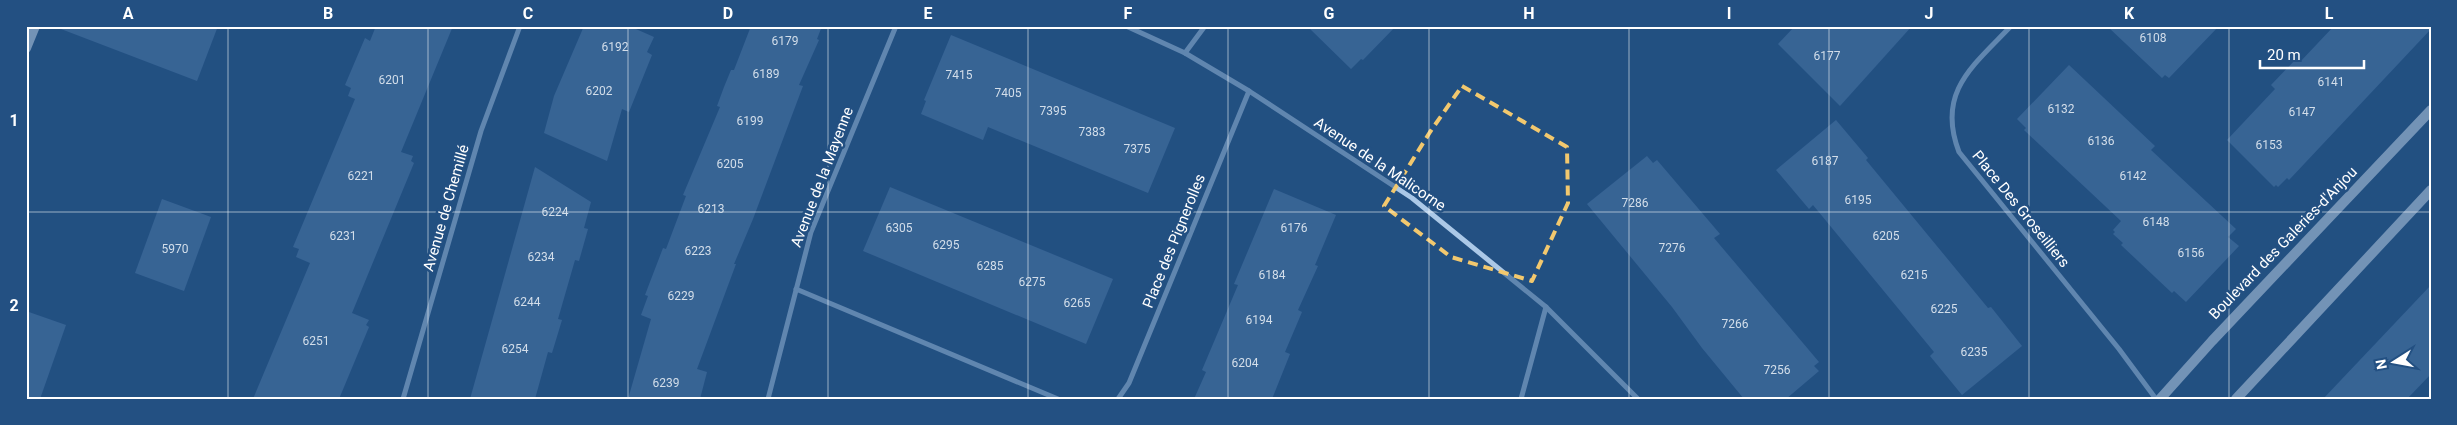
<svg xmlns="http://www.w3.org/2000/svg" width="2457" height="425" font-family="Roboto,sans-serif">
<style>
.building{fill:#507cac}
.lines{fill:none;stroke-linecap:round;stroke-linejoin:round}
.street{stroke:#abc8e7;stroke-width:5}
.secondary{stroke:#d5e4f6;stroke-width:10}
.marked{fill:none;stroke:#f2c86e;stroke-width:4;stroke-dasharray:10 6;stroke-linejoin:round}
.grid{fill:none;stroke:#fff;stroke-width:1;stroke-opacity:0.55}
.labels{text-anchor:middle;stroke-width:5;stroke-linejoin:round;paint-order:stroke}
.number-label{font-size:12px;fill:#d3deea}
.street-label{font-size:15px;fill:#fff;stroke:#235082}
.neatline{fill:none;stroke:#fff;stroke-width:2}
.grid-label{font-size:16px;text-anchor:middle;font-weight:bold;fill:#fff}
</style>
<rect width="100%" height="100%" fill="#235082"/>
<g class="building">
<polygon points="61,26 218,26 197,81 61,29"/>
<polygon points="376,26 453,26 401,152 413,156 411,161 414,163 352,313 369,320 366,325 369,327 339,399 253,399 310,263 296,257 299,249 293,247 355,99 348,96 351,88 345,85 365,38 370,41"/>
<polygon points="584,26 629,26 654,37 647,52 652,55 629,112 622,109 607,161 544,133 554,96"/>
<polygon points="751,26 822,26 817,39 819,40 799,85 803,86 753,219 734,264 736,264 697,369 707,372 700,399 628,399 651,319 641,315 648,296 645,295 663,248 666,249 686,196 683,195 720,107 717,106 724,87 731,70 734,70"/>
<polygon points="1307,26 1396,26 1363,60 1361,59 1351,69"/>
<polygon points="1795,26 1912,26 1840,106 1778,44"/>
<polygon points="2107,26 2219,26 2169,78 2165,75 2162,78"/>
<polygon points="2334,26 2431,26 2431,29 2289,180 2287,178 2278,187 2276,185 2274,187 2227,140 2275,89 2271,85 2296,59 2300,62"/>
<polygon points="951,35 1175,128 1148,193 988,127 983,140 921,114 926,101 924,100"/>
<polygon points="2069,65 2155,146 2151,150 2236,229 2228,237 2239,246 2186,302 2174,291 2172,293 2121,245 2123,243 2113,234 2115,232 2113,230 2121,221 2024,130 2026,128 2017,119"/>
<polygon points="1836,120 1868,158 1866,160 1988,308 1991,307 2022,346 1962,395 1930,356 1934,352 1813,205 1809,209 1776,170"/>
<polygon points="1647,156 1653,163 1657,160 1720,234 1714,238 1819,362 1814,366 1819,371 1786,399 1744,399 1702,348 1672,307 1587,204"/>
<polygon points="535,167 591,202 584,228 588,229 579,261 575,260 558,319 562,320 552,353 548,352 535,399 470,399"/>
<polygon points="890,187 1113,279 1086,344 863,251"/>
<polygon points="1274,189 1336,215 1315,265 1318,266 1298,310 1302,312 1285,352 1290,354 1272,399 1194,399 1206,372 1202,370 1238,285 1234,284"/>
<polygon points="162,199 211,217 184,291 135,273"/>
<polygon points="2431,285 2431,374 2407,399 2323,399"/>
<polygon points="26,311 66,325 40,399 26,399"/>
</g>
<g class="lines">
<g class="street">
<polyline points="1126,26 1185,53 1249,91 1412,198 1546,307 1638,399"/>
<path d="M2011 26C1973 66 1936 92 1959 152L2119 349 2156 399"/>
<polyline points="1185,53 1205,26"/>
<polyline points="796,289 1058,399"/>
<polyline points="403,399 481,131 520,26"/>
<polyline points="768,399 811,232 896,26"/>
<polyline points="1118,399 1129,383 1249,91"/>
<polyline points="1521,399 1546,307"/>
</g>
<g class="secondary">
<polyline points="26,48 35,26"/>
<polyline points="2160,399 2212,341 2431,110"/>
<polyline points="2236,399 2431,190"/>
</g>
</g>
<path d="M0 0H2457V425H0ZM1462 86 1567 147 1568 203 1532 281 1451 257 1384 206 1430 132Z" fill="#235082" fill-opacity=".55" fill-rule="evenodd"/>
<path class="marked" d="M1462 86 1567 147 1568 203 1532 281 1451 257 1384 206 1430 132Z"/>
<path class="grid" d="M228 26V399M428 26V399M628 26V399M828 26V399M1028 26V399M1228 26V399M1429 26V399M1629 26V399M1829 26V399M2029 26V399M2229 26V399M26 212H2431"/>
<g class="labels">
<g class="number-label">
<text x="2153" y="42">6108</text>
<text x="785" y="45">6179</text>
<text x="615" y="51">6192</text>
<text x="1827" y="60">6177</text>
<text x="766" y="78">6189</text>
<text x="959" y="79">7415</text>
<text x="392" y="84">6201</text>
<text x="2331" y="86">6141</text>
<text x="599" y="95">6202</text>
<text x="1008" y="97">7405</text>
<text x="2061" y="113">6132</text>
<text x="1053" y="115">7395</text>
<text x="2302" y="116">6147</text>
<text x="750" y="125">6199</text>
<text x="1092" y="136">7383</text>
<text x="2101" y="145">6136</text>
<text x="2269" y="149">6153</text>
<text x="1137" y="153">7375</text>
<text x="1825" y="165">6187</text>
<text x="730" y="168">6205</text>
<text x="361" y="180">6221</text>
<text x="2133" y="180">6142</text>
<text x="1858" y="204">6195</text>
<text x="1635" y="207">7286</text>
<text x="711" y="213">6213</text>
<text x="555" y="216">6224</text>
<text x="2156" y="226">6148</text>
<text x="899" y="232">6305</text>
<text x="1294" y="232">6176</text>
<text x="343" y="240">6231</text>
<text x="1886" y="240">6205</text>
<text x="946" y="249">6295</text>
<text x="1672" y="252">7276</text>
<text x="175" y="253">5970</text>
<text x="698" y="255">6223</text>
<text x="2191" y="257">6156</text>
<text x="541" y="261">6234</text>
<text x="990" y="270">6285</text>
<text x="1272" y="279">6184</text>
<text x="1914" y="279">6215</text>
<text x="1032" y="286">6275</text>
<text x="681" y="300">6229</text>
<text x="527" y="306">6244</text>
<text x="1077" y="307">6265</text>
<text x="1944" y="313">6225</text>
<text x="1259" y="324">6194</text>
<text x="1735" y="328">7266</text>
<text x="316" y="345">6251</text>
<text x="515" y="353">6254</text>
<text x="1974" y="356">6235</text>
<text x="1245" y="367">6204</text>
<text x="1777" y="374">7256</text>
<text x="666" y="387">6239</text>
</g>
<g class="street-label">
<text transform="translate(1380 164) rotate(34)" y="5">Avenue de la Malicorne</text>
<text transform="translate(822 177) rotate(-69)" y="5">Avenue de la Mayenne</text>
<text transform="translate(446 208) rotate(-74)" y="5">Avenue de Chemillé</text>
<text transform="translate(2021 209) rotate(51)" y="5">Place Des Groseilliers</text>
<text transform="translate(1174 241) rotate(-68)" y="5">Place des Pignerolles</text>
<text transform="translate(2283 243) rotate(-46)" y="5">Boulevard des Galeries-d'Anjou</text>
</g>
</g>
<rect width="2457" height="425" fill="none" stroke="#235082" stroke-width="55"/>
<g transform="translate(2394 362) rotate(259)" stroke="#235082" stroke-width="4" paint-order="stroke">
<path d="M0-4L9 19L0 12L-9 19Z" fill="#ffffff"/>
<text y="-8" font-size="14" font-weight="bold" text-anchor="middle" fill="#ffffff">N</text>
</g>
<path d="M2260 60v8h104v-8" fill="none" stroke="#ffffff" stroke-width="2.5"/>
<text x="2267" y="60" font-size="15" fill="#ffffff" stroke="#235082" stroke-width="4" paint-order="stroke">20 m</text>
<rect x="28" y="28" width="2402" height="370" class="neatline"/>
<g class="grid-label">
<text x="128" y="19">A</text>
<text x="328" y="19">B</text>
<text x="528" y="19">C</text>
<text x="728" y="19">D</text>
<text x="928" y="19">E</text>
<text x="1128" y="19">F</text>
<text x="1329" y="19">G</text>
<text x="1529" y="19">H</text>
<text x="1729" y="19">I</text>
<text x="1929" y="19">J</text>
<text x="2129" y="19">K</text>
<text x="2329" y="19">L</text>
<text x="14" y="126">1</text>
<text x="14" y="311">2</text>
</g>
</svg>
